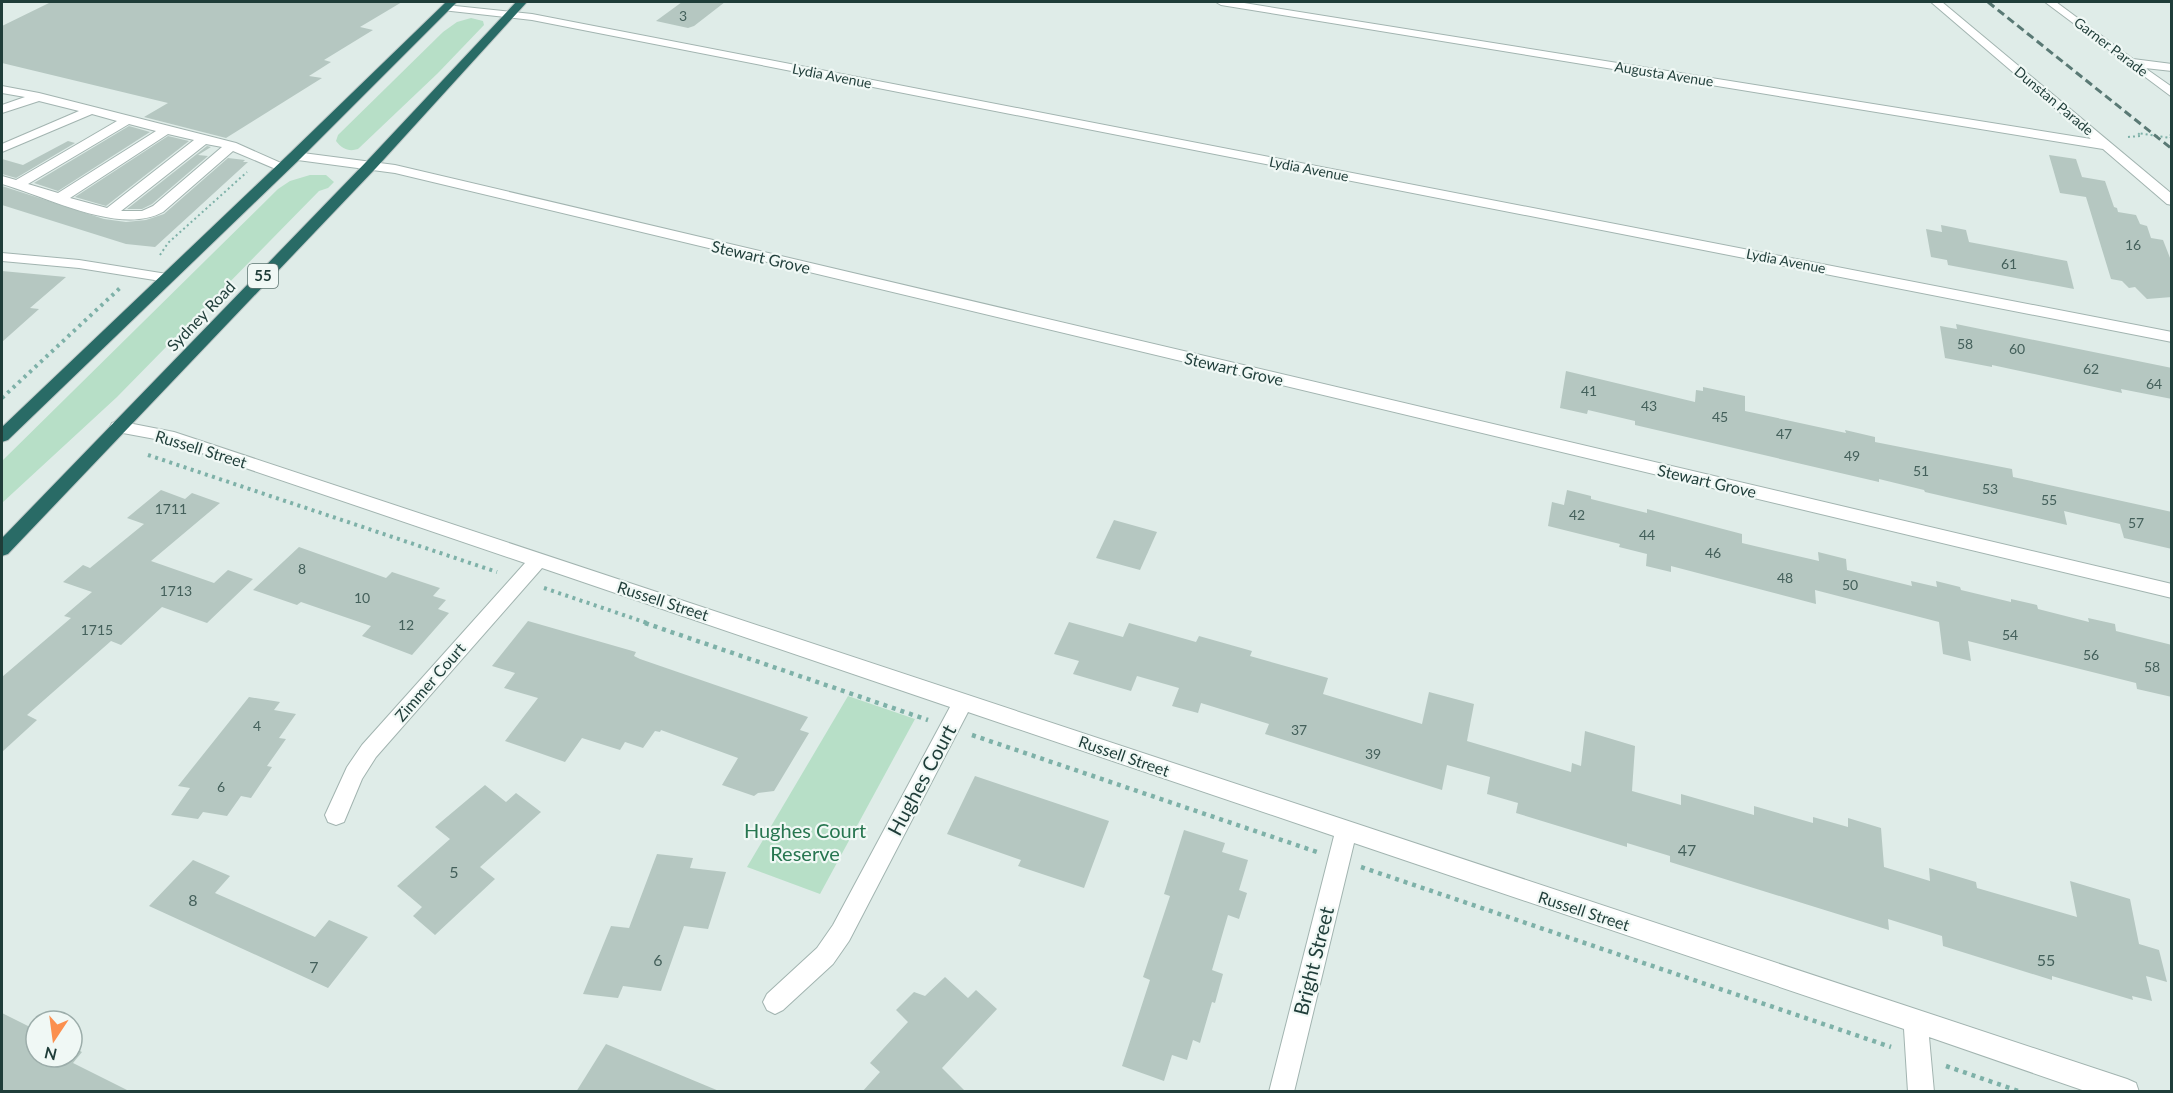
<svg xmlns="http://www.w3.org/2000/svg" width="2173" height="1093" font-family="Lato,sans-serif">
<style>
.green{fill:#b7dfc7}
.building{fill:#b5c7c1}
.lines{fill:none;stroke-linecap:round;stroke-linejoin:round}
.minor-casing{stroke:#a2b4b0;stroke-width:2}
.highway-casing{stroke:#c0c9c8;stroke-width:2}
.path-far2{stroke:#7eb1a8;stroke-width:2;stroke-dasharray:2 3;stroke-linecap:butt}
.path-far1{stroke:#7eb1a8;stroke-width:4;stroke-dasharray:3 4.5;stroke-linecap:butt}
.path{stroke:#7eb1a8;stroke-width:4.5;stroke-dasharray:4 5;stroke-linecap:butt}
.minor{fill:#fff;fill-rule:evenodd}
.highway{fill:#296b66;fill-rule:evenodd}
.rail{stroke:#597974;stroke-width:3;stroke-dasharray:8 4.5;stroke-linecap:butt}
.labels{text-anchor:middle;stroke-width:4.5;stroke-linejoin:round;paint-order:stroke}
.number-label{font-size:14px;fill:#44605b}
.far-street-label{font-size:14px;fill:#1f3d39;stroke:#f0f8f5}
.shield{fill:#f0f8f5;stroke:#5e7571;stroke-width:1.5}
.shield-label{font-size:15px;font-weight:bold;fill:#1f3d39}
.street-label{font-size:16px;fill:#1f3d39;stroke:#f0f8f5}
.near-number-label{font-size:16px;fill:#44605b}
.near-street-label{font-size:20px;fill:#1f3d39;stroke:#f0f8f5}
.near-park-label{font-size:20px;fill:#277650;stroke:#f0f8f5}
</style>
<rect width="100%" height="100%" fill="#dfece8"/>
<g class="green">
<path d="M471 18 483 21 484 25 438 73 358 149C349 152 342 149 336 141L338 135 443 32 457 22Z"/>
<polygon points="310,175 326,175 334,182 328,188 319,191 117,397 2,503 2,461 278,189 290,181"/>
<polygon points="848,696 915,719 820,894 747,867"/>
</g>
<g class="building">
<polygon points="51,2 402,2 360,27 373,30 324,60 331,62 309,76 322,78 226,138 144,117 168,103 2,63 2,26"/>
<polygon points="682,2 725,2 694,26 688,28 656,21"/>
<polygon points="129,126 150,132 58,191 34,183"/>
<polygon points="168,136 189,141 106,206 75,197"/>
<polygon points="68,141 75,143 16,178 2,174 2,159 23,165"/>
<polygon points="207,146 211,147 198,155 208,156 152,204 142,209 127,209"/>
<polygon points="2049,155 2076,159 2082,177 2105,181 2114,207 2117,208 2118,212 2136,215 2140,224 2147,226 2151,238 2163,240 2172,263 2172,297 2147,299 2135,287 2129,288 2122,281 2111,279 2086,197 2060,193"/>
<polygon points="228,158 245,160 243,162 248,162 155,247 126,244 2,205 2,186 104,219 126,222 146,220 164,214"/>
<polygon points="1941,225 1966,230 1969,242 2067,261 2074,289 1948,265 1947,260 1931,257 1926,229 1942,232"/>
<polygon points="2,271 66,277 30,308 39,309 2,342"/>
<polygon points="1956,324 2172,368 2172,399 2121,389 2122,393 1992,365 1992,367 1945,358 1940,326 1957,329"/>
<polygon points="1566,371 1695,402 1696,390 1703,391 1703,387 1745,396 1745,411 1846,433 1845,430 1875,437 1875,442 2012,469 2013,477 2172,512 2172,549 2124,538 2120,524 2064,511 2067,525 1925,492 1924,490 1879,479 1879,482 1635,425 1635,421 1588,410 1587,414 1560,408"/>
<polygon points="161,490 185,499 192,493 220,503 151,561 214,583 228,570 253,579 207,623 162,607 121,645 111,641 27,715 37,720 2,752 2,677 71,618 64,616 92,592 63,582 83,565 90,568 144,524 127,518"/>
<polygon points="1567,490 1591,496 1591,499 1647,513 1647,509 1742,534 1742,543 1819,561 1818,552 1846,559 1847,570 1912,586 1911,581 1937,587 1936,581 1960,587 1961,590 2011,602 2011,599 2037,605 2038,609 2089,622 2088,618 2115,624 2116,631 2172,645 2172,697 2137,689 2136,683 1968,641 1971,661 1943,654 1939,622 1815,590 1816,604 1671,566 1671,572 1646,566 1647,554 1619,547 1620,544 1548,526 1552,502 1564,505"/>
<polygon points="1114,520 1157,532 1140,570 1096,558"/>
<polygon points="299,547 386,578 392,572 440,588 433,596 446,600 438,609 449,613 412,655 362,636 371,626 301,602 297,605 253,590"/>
<polygon points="528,621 636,652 634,656 640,659 808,717 800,730 809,733 774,791 758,793 754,796 722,785 738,758 661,730 660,732 655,731 643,748 625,742 620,750 582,738 565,762 505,741 538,698 504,688 515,673 492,666"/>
<polygon points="1069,622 1123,637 1129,623 1196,642 1199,636 1252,651 1250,656 1328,678 1323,694 1422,724 1429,692 1474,704 1467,741 1571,772 1572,763 1581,766 1585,731 1635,746 1632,791 1681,805 1681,794 1754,815 1754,806 1813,823 1813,817 1848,827 1848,818 1881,828 1884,867 1930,881 1929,868 1976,882 1977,888 2077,917 2070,881 2130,899 2139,944 2159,950 2167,982 2146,976 2152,1001 2132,996 2133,1000 2052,976 2052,980 1943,946 1942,936 1888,919 1889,930 1670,862 1670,856 1627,843 1627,847 1516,813 1518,803 1487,794 1490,777 1447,765 1442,790 1265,734 1269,724 1201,703 1198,713 1172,706 1179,688 1137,676 1131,691 1073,674 1079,661 1054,654"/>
<polygon points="249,697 280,702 274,710 296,714 279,738 286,739 267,766 272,767 251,798 241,796 227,816 203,812 198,819 171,815 190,788 178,786"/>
<polygon points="975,776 1109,821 1084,888 1018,866 1021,860 947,834"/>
<polygon points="485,785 506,802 516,793 541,812 480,867 495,879 435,935 413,916 422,907 397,886 450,839 435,827"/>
<polygon points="1184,830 1225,843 1222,852 1248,860 1239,890 1247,893 1239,919 1228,915 1212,970 1223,974 1215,1003 1212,1002 1200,1043 1193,1040 1187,1060 1172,1055 1164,1081 1122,1066 1150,980 1143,977 1170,896 1164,894"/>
<polygon points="657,854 693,858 690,868 726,872 708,929 684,926 661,991 623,986 618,998 583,994 611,926 629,928"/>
<polygon points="193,860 230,876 215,893 315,937 329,920 368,937 328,988 149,906"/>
<polygon points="945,977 968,998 976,990 997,1009 942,1068 966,1092 862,1092 880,1072 870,1063 908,1022 896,1010 914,992 925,996"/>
<polygon points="2,1013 36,1030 36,1057 72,1057 72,1047 82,1052 73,1063 131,1092 2,1092"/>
<polygon points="606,1044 719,1091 719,1092 576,1092"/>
</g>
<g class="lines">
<defs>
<g id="minor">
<polygon points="1216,2 1238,2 2091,139 1931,2 1942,2 2172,194 2172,205 2167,204 2103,149 1221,5"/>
<polygon points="2045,2 2056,2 2133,59 2172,64 2172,71 2145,68 2172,87 2172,97"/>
<polygon points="446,5 532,14 2172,332 2172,342 532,20 442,10 441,8"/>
<path d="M2 86 39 93 236 143 290 167 283 171 278 170 233 151 163 212C120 236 45 196 2 184V176L16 180 117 121 92 114 2 152V144L79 111 39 101 2 113V105L25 97 2 93ZM129 124 156 131 58 193 28 184ZM168 134 194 140 107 208 70 198ZM206 144 222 147 153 206 142 211H121Z"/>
<polygon points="295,152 395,165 2172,584 2172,598 395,173 290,159 289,156"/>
<polygon points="2,253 79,260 167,274 174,278 167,282 79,268 2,261"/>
<polygon points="118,421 174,432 2127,1079 2136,1083 2139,1092 2088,1092 1929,1037 1934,1092 1908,1092 1904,1029 1354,843 1294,1092 1269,1092 1334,836 968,712 849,941 833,964 783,1010 775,1014 767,1010 763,1002 767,994 817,948 833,925 950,707 542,568 376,757 362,779 344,822 336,825 328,822 325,815 347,767 362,745 525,563 166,441 112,431 110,427 112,423"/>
</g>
<g id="highway">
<polygon points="446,2 457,2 300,159 8,440 2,442 2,427 290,153"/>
<polygon points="516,2 527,2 376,168 8,554 2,556 2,538 366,162"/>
</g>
</defs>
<use href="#minor" class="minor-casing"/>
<use href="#highway" class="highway-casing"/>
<g class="path-far2">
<polyline points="2128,137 2141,136 2138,133 2171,138 2169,135 2172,135"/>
<polyline points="160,255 168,243 247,172"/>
</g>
<g class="path-far1">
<polyline points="2,398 120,288"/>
<polyline points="148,455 497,572"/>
<polyline points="544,588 650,624"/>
</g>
<g class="path">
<polyline points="645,623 928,720"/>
<polyline points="972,735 1317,852"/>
<polyline points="1361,867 1891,1047"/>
<polyline points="1946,1066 2021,1092"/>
</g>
<use href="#minor" class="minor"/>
<use href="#highway" class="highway"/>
<polyline class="rail" points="1988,2 2172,149"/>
</g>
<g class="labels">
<g class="number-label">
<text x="683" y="21">3</text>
<text x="2133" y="250">16</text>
<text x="2009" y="269">61</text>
<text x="1965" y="349">58</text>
<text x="2017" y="354">60</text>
<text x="2091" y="374">62</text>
<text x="2154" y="389">64</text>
<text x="1589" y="396">41</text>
<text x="1649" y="411">43</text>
<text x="1720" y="422">45</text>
<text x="1784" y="439">47</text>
<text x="1852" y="461">49</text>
<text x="1921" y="476">51</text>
<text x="1990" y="494">53</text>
<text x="2049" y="505">55</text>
<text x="171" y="514">1711</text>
<text x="1577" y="520">42</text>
<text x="2136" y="528">57</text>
<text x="1647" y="540">44</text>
<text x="1713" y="558">46</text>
<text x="302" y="574">8</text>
<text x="1785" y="583">48</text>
<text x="1850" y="590">50</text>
<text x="176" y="596">1713</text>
<text x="362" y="603">10</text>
<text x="406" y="630">12</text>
<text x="97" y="635">1715</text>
<text x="2010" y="640">54</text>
<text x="2091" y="660">56</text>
<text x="2152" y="672">58</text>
<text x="257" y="731">4</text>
<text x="1299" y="735">37</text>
<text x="1373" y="759">39</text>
<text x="221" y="792">6</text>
</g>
<g class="far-street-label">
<text transform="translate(2111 47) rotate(37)" y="5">Garner Parade</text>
<text transform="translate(1664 74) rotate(9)" y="5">Augusta Avenue</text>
<text transform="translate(832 76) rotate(11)" y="5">Lydia Avenue</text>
<text transform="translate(2054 101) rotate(40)" y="5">Dunstan Parade</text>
<text transform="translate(1309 169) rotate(11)" y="5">Lydia Avenue</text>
<text transform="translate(1786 261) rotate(11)" y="5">Lydia Avenue</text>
</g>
<rect class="shield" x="248" y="264" width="30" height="24" rx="4.5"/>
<g class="shield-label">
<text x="263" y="281">55</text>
</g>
<g class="street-label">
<text transform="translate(761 257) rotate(13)" y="6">Stewart Grove</text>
<text transform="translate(201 316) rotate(-46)" y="6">Sydney Road</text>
<text transform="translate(1234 369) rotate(13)" y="6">Stewart Grove</text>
<text transform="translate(201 449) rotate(17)" y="6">Russell Street</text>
<text transform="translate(1707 481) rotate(13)" y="6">Stewart Grove</text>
<text transform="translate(663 601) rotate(18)" y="6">Russell Street</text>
<text transform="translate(430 682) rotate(-49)" y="6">Zimmer Court</text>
<text transform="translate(1124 756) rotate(19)" y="6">Russell Street</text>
<text transform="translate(1584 911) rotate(18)" y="6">Russell Street</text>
</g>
<g class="near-number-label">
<text x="1687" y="856">47</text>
<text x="454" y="878">5</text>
<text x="193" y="906">8</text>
<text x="658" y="966">6</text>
<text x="2046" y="966">55</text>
<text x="314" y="973">7</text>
</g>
<g class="near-street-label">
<text transform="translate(922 780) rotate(-62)" y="7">Hughes Court</text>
<text transform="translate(1314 961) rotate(-76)" y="7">Bright Street</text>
</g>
<g class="near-park-label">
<text x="805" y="838">Hughes Court<tspan x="805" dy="23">Reserve</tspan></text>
</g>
</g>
<rect width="2173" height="1093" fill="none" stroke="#1f3d39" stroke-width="6"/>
<g transform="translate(54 1039) rotate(193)"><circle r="28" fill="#f0f8f5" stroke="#9cadaa" stroke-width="1.5"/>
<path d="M0-4.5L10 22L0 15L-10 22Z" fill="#fb8f4e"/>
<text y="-9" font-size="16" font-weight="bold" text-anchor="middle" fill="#1f3d39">N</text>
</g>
</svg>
